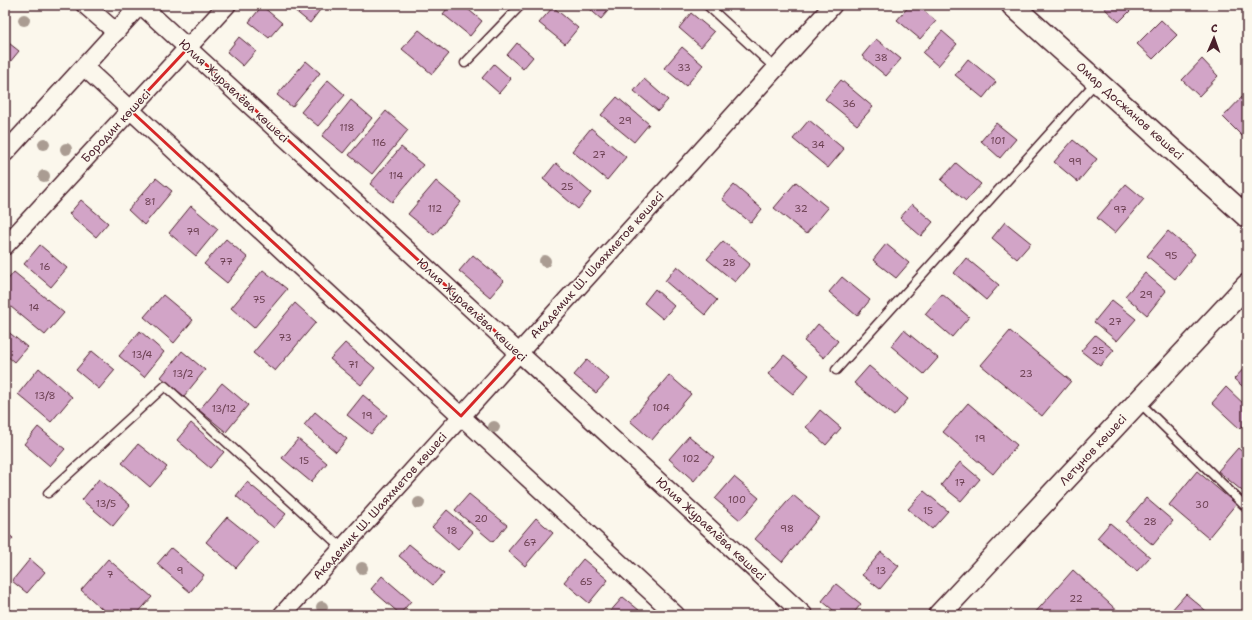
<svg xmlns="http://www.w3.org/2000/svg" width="1252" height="620" font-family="'Shantell Sans',sans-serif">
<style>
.building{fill:#d2a4c7;stroke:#4a1f2b}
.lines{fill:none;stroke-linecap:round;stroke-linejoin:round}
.service-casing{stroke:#4a1f2b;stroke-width:11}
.minor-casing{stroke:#4a1f2b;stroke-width:20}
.tertiary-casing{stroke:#4a1f2b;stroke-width:24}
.service{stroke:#fbf7ec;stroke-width:8}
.minor{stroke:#fbf7ec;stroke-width:17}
.tertiary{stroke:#fbf7ec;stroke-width:21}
.tree{fill:#aa9c92}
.marked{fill:none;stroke:#d62828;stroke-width:3;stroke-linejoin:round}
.labels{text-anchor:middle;stroke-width:3;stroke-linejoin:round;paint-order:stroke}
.number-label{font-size:10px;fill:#6c4052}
.street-label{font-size:12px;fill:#4a1f2b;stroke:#fbf7ec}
</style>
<rect width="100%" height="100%" fill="#fbf7ec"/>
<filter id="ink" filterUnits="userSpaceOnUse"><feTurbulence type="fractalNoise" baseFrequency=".025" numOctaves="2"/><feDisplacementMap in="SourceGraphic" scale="8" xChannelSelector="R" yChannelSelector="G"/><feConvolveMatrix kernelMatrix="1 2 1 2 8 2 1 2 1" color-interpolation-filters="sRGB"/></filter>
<g filter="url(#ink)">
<g class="building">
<polygon points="288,5 313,5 320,10 310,23"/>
<polygon points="450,5 463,5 482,21 470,36 443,14"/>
<polygon points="585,5 613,5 601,19"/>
<polygon points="910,5 917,5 936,21 920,39 897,20"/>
<polygon points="1107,5 1136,5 1119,22 1104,8"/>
<polygon points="262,6 282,23 269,38 249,22"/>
<polygon points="553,7 578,28 565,44 539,23"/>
<polygon points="691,13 714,32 701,47 679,28"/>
<polygon points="1161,20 1177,35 1153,59 1137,44"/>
<polygon points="419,30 449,54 432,74 402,49"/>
<polygon points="942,31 957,44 938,66 923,53"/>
<polygon points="239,37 256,51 243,66 227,52"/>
<polygon points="876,39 901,59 886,76 862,56"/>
<polygon points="5,40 19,51 5,68"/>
<polygon points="517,43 533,57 523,69 507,55"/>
<polygon points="682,47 703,65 686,86 664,68"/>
<polygon points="968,59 996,82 983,98 955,75"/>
<polygon points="1202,59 1218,76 1199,96 1182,80"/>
<polygon points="306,61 320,73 292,107 277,95"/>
<polygon points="494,64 511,79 499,93 482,78"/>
<polygon points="644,79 668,100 658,111 634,91"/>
<polygon points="328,80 345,95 318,126 301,112"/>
<polygon points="841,80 873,107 857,125 825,99"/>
<polygon points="1244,95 1247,98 1247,141 1223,117"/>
<polygon points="617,97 649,124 634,142 601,115"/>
<polygon points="351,100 372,118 343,153 322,136"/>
<polygon points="386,111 408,130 372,174 349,155"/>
<polygon points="809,120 844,149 828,168 793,139"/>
<polygon points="996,123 1016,139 1000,158 981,141"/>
<polygon points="591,128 626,157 607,180 572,151"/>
<polygon points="1073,140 1097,159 1078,182 1054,162"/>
<polygon points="401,147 423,165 392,202 370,184"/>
<polygon points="556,163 591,193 578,209 543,179"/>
<polygon points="956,163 981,184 966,201 941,180"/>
<polygon points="156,178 172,191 144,225 128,210"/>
<polygon points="436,181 461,202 434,235 408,214"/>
<polygon points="796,182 828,208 806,234 774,208"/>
<polygon points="1126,184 1144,199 1115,233 1097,218"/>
<polygon points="734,185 762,209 751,223 722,199"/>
<polygon points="81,200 108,223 96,237 69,214"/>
<polygon points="912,204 933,222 921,236 900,218"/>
<polygon points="191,206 218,229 196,256 169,233"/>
<polygon points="1005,222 1031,243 1017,259 992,238"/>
<polygon points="1168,231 1195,254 1175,279 1147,256"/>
<polygon points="226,239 248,258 227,283 204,264"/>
<polygon points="723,241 750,264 735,282 707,259"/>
<polygon points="886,244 909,263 896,278 873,260"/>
<polygon points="40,245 67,268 51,287 24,264"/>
<polygon points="473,255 504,281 490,297 459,271"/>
<polygon points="966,258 999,285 986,300 954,273"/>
<polygon points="677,266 717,300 705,315 665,281"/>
<polygon points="263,270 287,289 254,328 231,308"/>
<polygon points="14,272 64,313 45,335 5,302 5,283"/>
<polygon points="1145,273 1166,291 1147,315 1125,296"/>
<polygon points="842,277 870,300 857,316 829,292"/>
<polygon points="655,289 674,306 663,319 644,303"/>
<polygon points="942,294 969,317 952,337 925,314"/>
<polygon points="163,295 193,320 174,343 144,317"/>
<polygon points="1112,300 1136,319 1117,341 1094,322"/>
<polygon points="295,303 316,322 275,371 253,353"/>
<polygon points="818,324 838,341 824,358 804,341"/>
<polygon points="6,330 27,347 14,362 5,354"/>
<polygon points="904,330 938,358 924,374 891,346"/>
<polygon points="140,331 164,352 144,377 119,356"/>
<polygon points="1010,331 1071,381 1042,416 981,365"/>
<polygon points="1095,335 1114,350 1100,366 1081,351"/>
<polygon points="345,343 375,368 361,385 330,359"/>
<polygon points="92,351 115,370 99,389 76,370"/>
<polygon points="182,351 205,370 184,396 161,377"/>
<polygon points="784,355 809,375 793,394 768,374"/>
<polygon points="587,360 609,379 596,393 574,375"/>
<polygon points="1247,365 1247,390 1234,379"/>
<polygon points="869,366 908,399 894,416 854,383"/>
<polygon points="39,368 72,397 51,422 18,394"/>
<polygon points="669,375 691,394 652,440 630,421"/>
<polygon points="222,383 248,405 226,432 199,410"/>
<polygon points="1226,387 1247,407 1247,422 1240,429 1212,403"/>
<polygon points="363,395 387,415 371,434 347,415"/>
<polygon points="968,403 1017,445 993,474 943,432"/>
<polygon points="820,410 841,428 826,445 806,427"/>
<polygon points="315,412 347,439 336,452 304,425"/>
<polygon points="191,423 224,452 210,468 177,440"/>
<polygon points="38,427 65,449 50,466 24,444"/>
<polygon points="689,436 714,457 694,481 669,459"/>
<polygon points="298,439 327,463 311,482 282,458"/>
<polygon points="138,444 167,467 150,487 122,463"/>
<polygon points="1238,448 1247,456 1247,495 1218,471"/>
<polygon points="960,462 980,479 961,501 941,485"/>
<polygon points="1197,471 1236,504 1208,538 1169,505"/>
<polygon points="734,477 759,498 740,520 715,499"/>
<polygon points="99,479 130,505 113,526 82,500"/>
<polygon points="247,482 286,514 274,528 236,496"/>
<polygon points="924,491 948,511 932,529 908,509"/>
<polygon points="469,494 507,525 493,542 455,510"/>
<polygon points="793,495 819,517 782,562 755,539"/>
<polygon points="1146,498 1173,521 1153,545 1126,522"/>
<polygon points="447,510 473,532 458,550 432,527"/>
<polygon points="227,517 258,542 236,568 206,542"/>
<polygon points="536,518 553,533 525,566 508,551"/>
<polygon points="1110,523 1150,557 1137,571 1097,538"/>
<polygon points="5,532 13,538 5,547"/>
<polygon points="409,544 444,573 433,585 399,556"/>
<polygon points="171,548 204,575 190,592 157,564"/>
<polygon points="881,552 899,566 880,589 862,575"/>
<polygon points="30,559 45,572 27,593 12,581"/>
<polygon points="108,559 152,597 136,615 109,615 81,590"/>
<polygon points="583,559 608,580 589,603 564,582"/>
<polygon points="1073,570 1122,615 1033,615"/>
<polygon points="382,576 411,601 400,614 371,589"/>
<polygon points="836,584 861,604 852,615 839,615 822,601"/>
<polygon points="1186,594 1211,615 1174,615 1170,612"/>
<polygon points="623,597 645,615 607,615"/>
</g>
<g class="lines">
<defs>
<g id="service">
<polyline points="707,5 775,68"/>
<polyline points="465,63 521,5"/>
<polyline points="836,370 1096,82"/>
<polyline points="1139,402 1247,508"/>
<polyline points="48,493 165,386 342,548"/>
</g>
<g id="minor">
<polyline points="85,5 116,32"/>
<polyline points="141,5 804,615"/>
<polyline points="84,67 676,615"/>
<polyline points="5,153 140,5"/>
<polyline points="5,246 227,5"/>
<polyline points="282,615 833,5"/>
</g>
<g id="tertiary">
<polyline points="1012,5 1247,217"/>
<polyline points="939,615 1247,285"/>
</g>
</defs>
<use href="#service" class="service-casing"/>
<use href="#minor" class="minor-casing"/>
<use href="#tertiary" class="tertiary-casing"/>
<use href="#service" class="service"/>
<use href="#minor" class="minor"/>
<use href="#tertiary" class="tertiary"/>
</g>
<g class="tree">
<circle cx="24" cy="20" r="6"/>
<circle cx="44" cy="144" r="6"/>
<circle cx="66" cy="149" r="6"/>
<circle cx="44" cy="176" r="6"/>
<circle cx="545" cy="261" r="6"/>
<circle cx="494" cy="427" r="6"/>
<circle cx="419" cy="503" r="6"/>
<circle cx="362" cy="568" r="6"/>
<circle cx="322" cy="607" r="6"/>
</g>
</g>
<path class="marked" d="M188 48 519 353 461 416 130 110Z"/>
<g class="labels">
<g class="number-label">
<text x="881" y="61">38</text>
<text x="684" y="71">33</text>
<text x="849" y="107">36</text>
<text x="625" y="124">29</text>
<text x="347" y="131">118</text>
<text x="998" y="144">101</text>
<text x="379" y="146">116</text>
<text x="818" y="148">34</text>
<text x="599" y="158">27</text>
<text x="1075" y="165">99</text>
<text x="396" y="179">114</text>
<text x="567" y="190">25</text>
<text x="150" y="205">81</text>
<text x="435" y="212">112</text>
<text x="801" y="212">32</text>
<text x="1120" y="213">97</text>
<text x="193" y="235">79</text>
<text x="1171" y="259">95</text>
<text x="226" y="265">77</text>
<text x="729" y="266">28</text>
<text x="45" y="270">16</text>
<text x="1146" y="298">29</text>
<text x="259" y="303">75</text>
<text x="34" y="311">14</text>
<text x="1115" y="325">27</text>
<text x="285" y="341">73</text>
<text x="1098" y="354">25</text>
<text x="142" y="358">13/4</text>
<text x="353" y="368">71</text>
<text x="183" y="377">13/2</text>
<text x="1026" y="377">23</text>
<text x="45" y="399">13/8</text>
<text x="661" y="411">104</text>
<text x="224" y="412">13/12</text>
<text x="367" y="419">19</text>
<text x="980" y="442">19</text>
<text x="691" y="462">102</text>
<text x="304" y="464">15</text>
<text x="960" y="486">17</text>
<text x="737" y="503">100</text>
<text x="106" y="507">13/5</text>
<text x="1202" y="508">30</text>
<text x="928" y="514">15</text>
<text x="481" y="522">20</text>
<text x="1150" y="525">28</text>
<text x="787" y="532">98</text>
<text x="452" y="534">18</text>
<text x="530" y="546">67</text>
<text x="180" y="574">9</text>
<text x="881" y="574">13</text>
<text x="110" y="578">7</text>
<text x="586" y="585">65</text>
<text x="1076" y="602">22</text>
</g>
<g class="street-label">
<text transform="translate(234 91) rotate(43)" y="4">Юлия Журавлёва көшесі</text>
<text transform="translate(1130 111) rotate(42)" y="4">Омар Досжанов көшесі</text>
<text transform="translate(116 126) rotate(-47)" y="4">Бородин көшесі</text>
<text transform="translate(597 265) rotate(-48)" y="4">Академик Ш. Шаяхметов көшесі</text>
<text transform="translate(472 310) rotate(43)" y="4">Юлия Журавлёва көшесі</text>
<text transform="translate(1093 450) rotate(-47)" y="4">Летунов көшесі</text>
<text transform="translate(380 506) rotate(-48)" y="4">Академик Ш. Шаяхметов көшесі</text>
<text transform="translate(711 529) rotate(43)" y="4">Юлия Журавлёва көшесі</text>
</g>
</g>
<rect width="1252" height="620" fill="none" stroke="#fbf7ec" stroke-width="20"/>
<rect x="10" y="10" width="1232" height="600" fill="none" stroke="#4a1f2b" stroke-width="1.5" filter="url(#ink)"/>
<g transform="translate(1214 38) rotate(2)" stroke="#fbf7ec" stroke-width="3" paint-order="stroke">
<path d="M0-3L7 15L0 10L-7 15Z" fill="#4a1f2b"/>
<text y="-6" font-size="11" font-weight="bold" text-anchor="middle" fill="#4a1f2b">С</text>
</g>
</svg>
